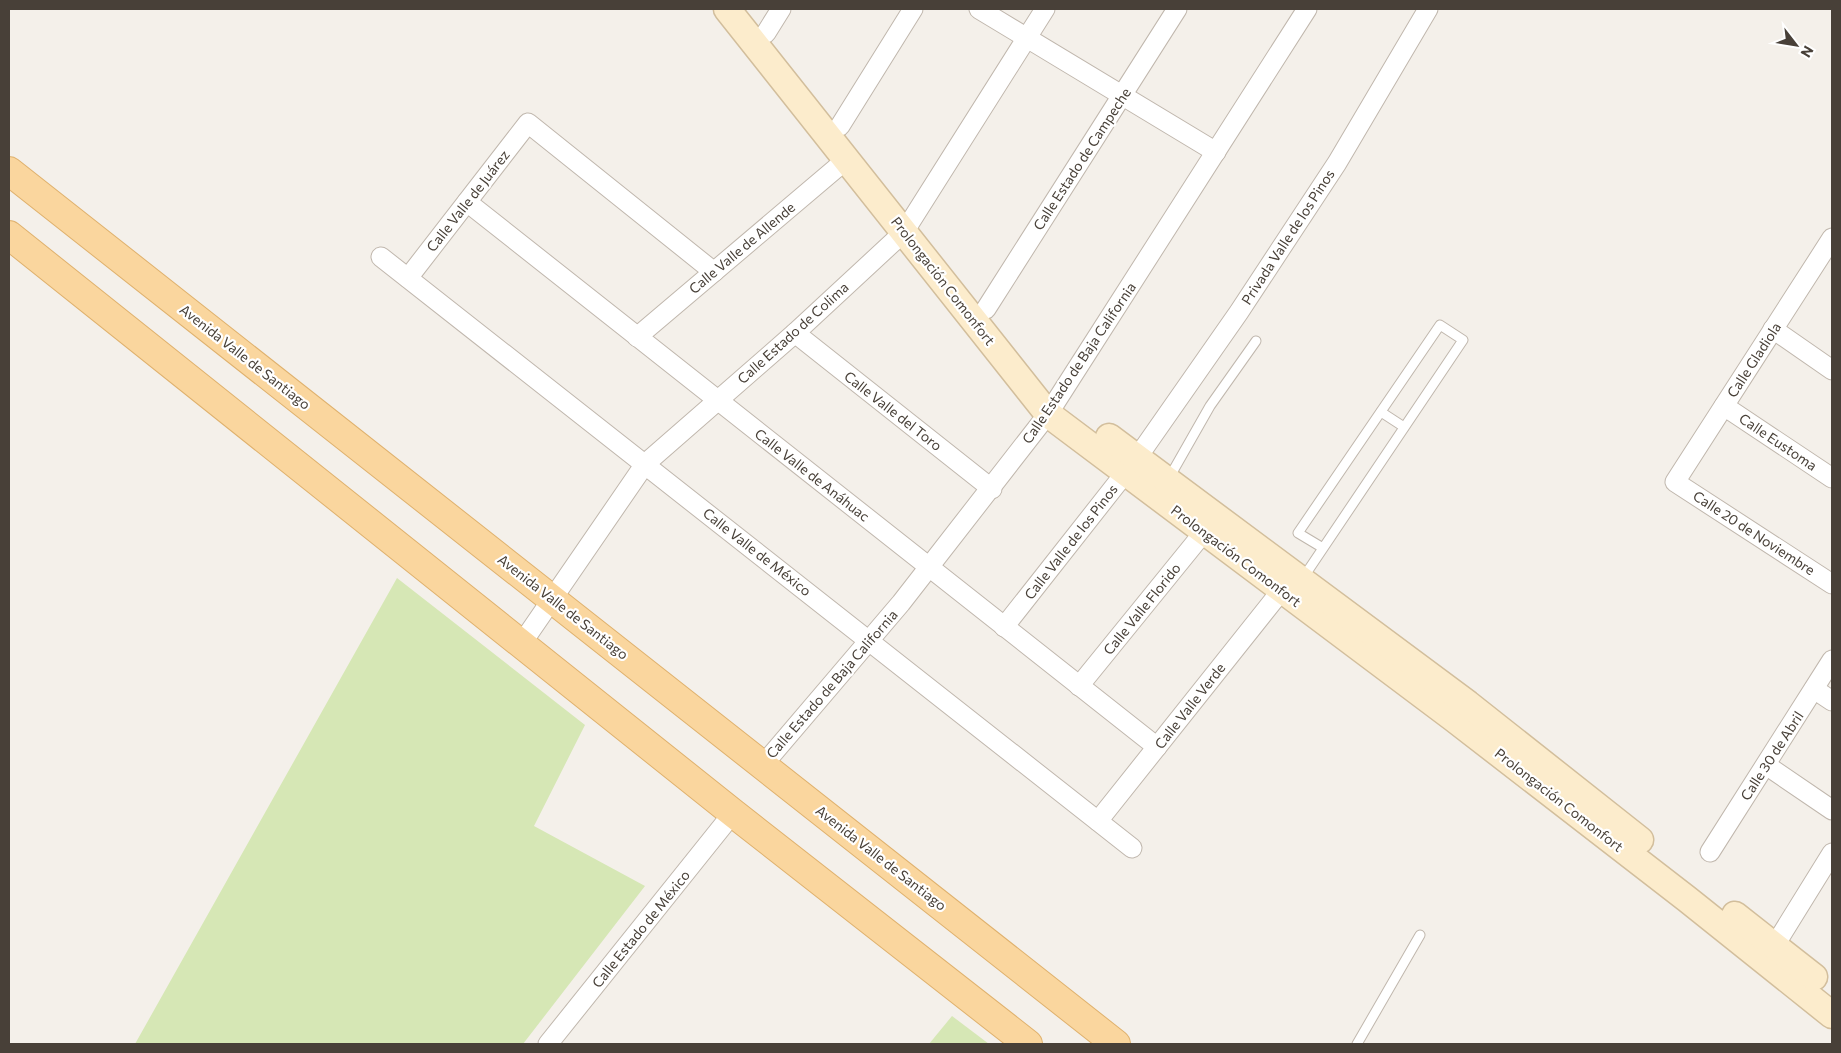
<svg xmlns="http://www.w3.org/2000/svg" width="1841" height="1053" font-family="Commissioner,sans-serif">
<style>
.green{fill:#d6e7b5}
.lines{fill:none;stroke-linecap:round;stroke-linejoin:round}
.lane-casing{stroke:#c0b7ad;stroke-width:11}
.street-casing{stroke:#c0b7ad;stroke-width:21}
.secondary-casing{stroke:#d2be9c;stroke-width:29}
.primary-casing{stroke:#dfb16d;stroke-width:30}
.lane{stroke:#fff;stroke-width:9}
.street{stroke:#fff;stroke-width:19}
.secondary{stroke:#fceccc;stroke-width:26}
.primary{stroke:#fad69e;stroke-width:28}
.labels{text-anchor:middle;stroke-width:4.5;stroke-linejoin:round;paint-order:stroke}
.street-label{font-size:14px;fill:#484038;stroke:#fff}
</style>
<rect width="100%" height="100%" fill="#f4f0ea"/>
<g class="green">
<polygon points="397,578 585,725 534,826 645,886 523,1044 135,1044"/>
<polygon points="952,1016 989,1044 929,1044"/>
</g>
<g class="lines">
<defs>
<g id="lane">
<polyline points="1381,412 1404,427"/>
<polyline points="1169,478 1210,406 1256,341"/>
<polyline points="1303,578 1463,340 1440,325 1298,533 1323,548"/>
<polyline points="1357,1044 1420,935"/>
</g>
<g id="street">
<polyline points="979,9 1216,152"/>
<polyline points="766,33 781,9"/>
<polyline points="840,126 913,9"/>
<polyline points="467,202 1157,747"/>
<polyline points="1832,238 1675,482 1832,584"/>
<polyline points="381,257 1132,848"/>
<polyline points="408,278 528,123 714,272"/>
<polyline points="986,309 1177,9"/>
<polyline points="1773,329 1832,370"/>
<polyline points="795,333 992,489"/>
<polyline points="637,337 847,159"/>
<polyline points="1724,406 1832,478"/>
<polyline points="1004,627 1137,458 1239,312 1337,163 1428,9"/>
<polyline points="522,643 645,464 795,333 904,232 1045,9"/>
<polyline points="1079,686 1204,532"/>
<polyline points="1814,689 1832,701"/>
<polyline points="763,765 901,603 1048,414 1307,9"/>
<polyline points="1766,765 1832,810"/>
<polyline points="1098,821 1281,591"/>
<polyline points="1710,852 1832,660"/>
<polyline points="1775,945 1832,853"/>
<polyline points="548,1044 733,813"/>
</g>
<g id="secondary">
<polyline points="727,9 1048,414 1453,718 1687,899 1832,1015"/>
<polyline points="1109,437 1468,704 1640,840"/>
<polyline points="1735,915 1814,977"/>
</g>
<g id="primary">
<polyline points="9,171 1116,1044"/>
<polyline points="9,235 733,813 1028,1044"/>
</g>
</defs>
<use href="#lane" class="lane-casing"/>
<use href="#street" class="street-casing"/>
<use href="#secondary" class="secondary-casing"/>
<use href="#primary" class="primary-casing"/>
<use href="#lane" class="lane"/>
<use href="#street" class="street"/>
<use href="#secondary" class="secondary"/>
<use href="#primary" class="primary"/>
</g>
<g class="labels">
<g class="street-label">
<text transform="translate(1082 159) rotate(-57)" y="5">Calle Estado de Campeche</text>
<text transform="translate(468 201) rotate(-52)" y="5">Calle Valle de Juárez</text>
<text transform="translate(1288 237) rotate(-57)" y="5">Privada Valle de los Pinos</text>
<text transform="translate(742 248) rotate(-40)" y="5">Calle Valle de Allende</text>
<text transform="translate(943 281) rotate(52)" y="5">Prolongación Comonfort</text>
<text transform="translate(793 333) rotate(-42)" y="5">Calle Estado de Colima</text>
<text transform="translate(245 357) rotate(38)" y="5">Avenida Valle de Santiago</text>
<text transform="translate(1754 360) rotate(-57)" y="5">Calle Gladiola</text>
<text transform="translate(1079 363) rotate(-56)" y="5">Calle Estado de Baja California</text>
<text transform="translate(893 411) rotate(38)" y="5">Calle Valle del Toro</text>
<text transform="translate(1778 442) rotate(34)" y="5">Calle Eustoma</text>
<text transform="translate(812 475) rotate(38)" y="5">Calle Valle de Anáhuac</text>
<text transform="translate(1754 533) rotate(33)" y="5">Calle 20 de Noviembre</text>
<text transform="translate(1071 542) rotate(-52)" y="5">Calle Valle de los Pinos</text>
<text transform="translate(757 552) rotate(38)" y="5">Calle Valle de México</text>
<text transform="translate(1236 556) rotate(37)" y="5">Prolongación Comonfort</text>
<text transform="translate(563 607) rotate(38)" y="5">Avenida Valle de Santiago</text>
<text transform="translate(1142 609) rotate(-51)" y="5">Calle Valle Florido</text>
<text transform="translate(832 684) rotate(-49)" y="5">Calle Estado de Baja California</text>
<text transform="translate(1190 706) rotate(-52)" y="5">Calle Valle Verde</text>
<text transform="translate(1772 756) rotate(-57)" y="5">Calle 30 de Abril</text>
<text transform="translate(1559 800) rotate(38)" y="5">Prolongación Comonfort</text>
<text transform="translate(881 858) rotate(38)" y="5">Avenida Valle de Santiago</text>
<text transform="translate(641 929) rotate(-51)" y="5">Calle Estado de México</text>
</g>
</g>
<rect width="1841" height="1053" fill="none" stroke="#484038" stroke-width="20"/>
<g transform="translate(1796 45) rotate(121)" stroke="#ffffff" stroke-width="4" paint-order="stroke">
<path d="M0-4L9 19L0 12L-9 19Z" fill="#484038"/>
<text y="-8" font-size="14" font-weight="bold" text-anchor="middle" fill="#484038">N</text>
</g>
</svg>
